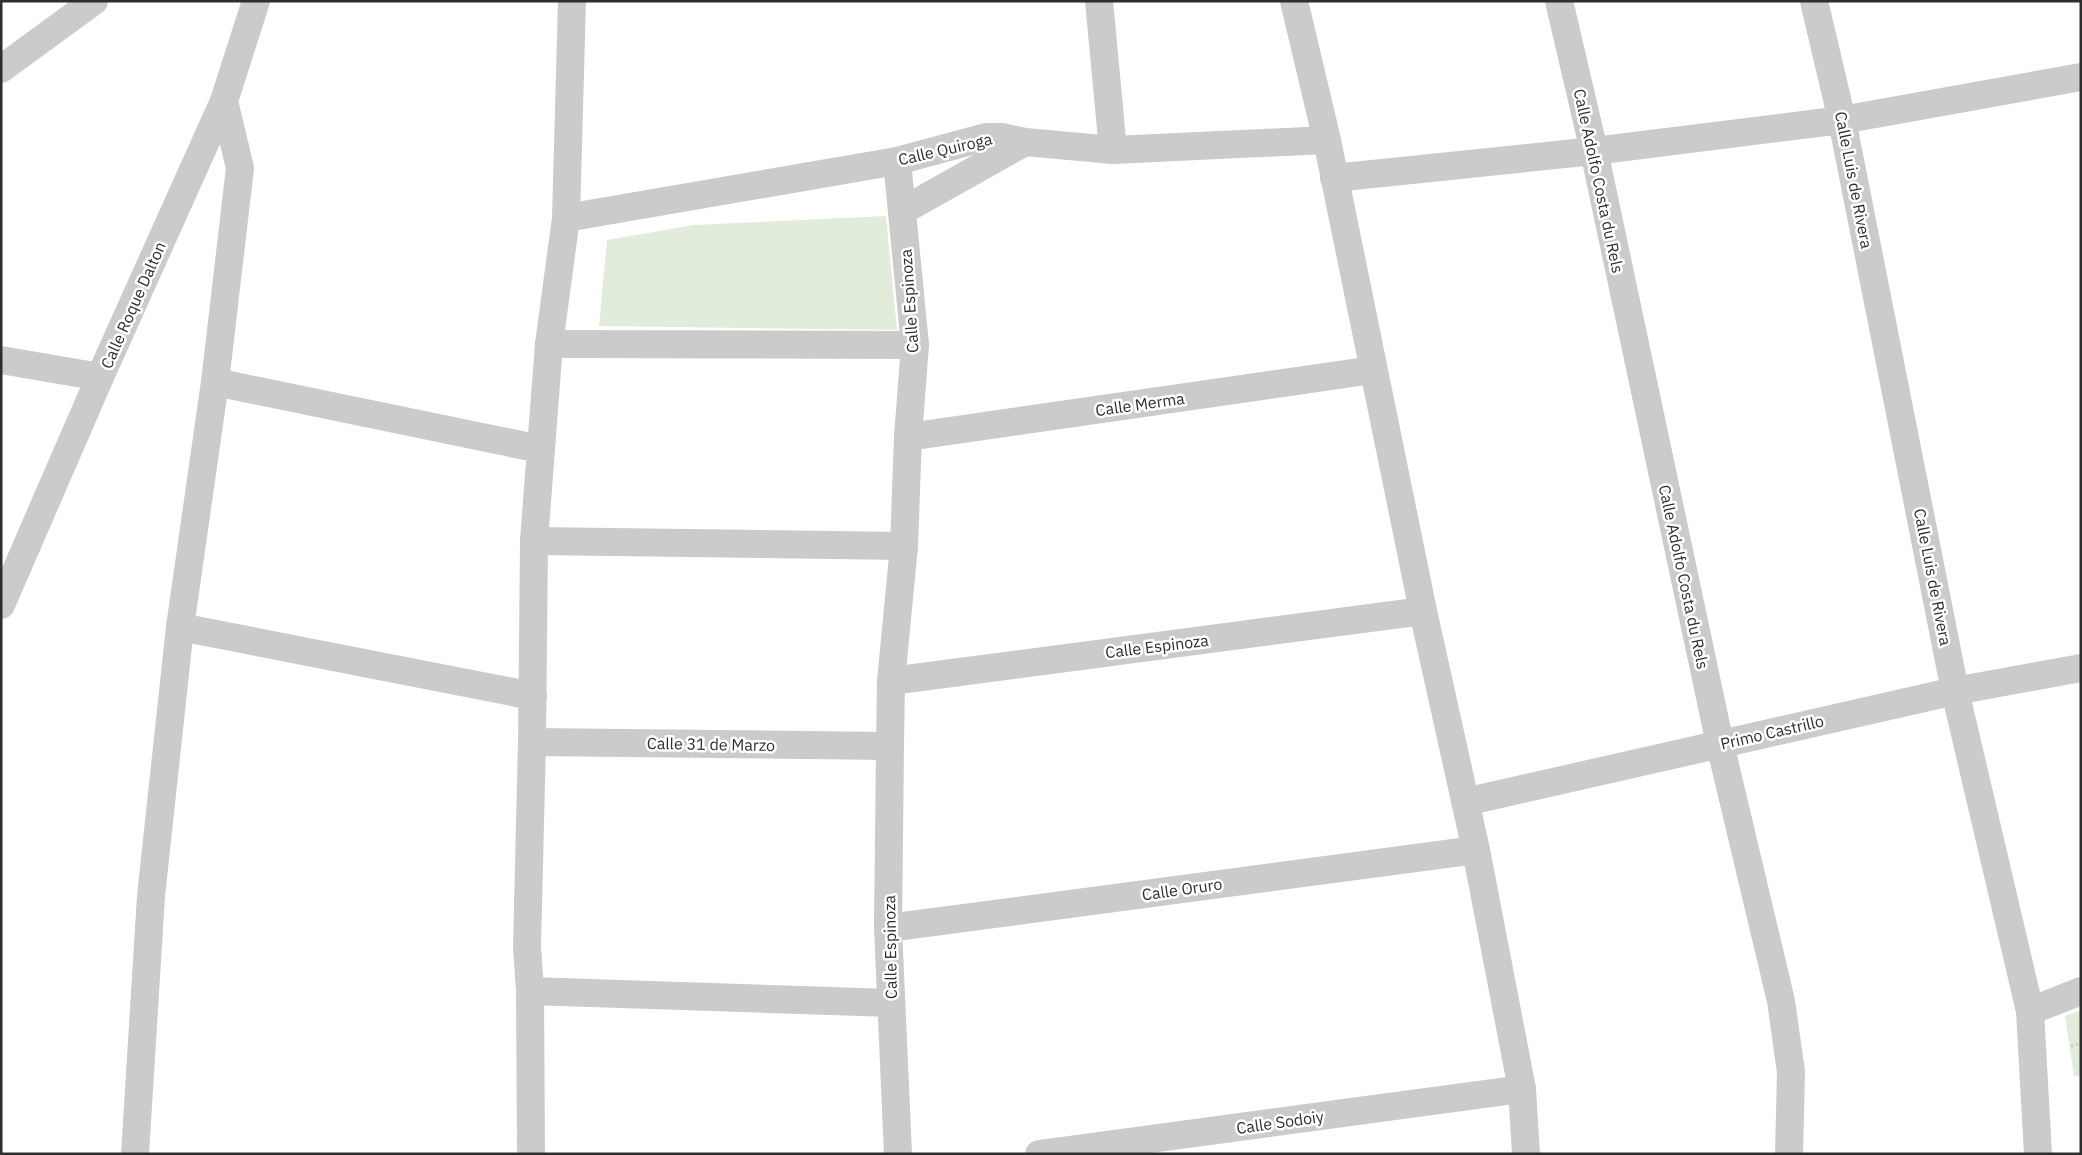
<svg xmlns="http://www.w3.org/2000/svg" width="2082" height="1155" font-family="'IBM Plex Sans',sans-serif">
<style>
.green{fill:#e1ecdb}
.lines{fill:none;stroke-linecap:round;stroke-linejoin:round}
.path{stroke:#cbcbcb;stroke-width:3;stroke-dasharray:2.5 2.5;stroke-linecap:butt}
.street{stroke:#cbcbcb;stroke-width:28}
.labels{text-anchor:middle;stroke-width:5;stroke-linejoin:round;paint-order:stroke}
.street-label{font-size:16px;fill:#2e2e2e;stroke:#fff}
</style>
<rect width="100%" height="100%" fill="#fff"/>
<g class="green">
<polygon points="886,216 897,330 599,326 607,240 694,225"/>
<polygon points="2081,1010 2081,1076 2074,1076 2065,1016"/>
</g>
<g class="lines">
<polyline class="path" points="2071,1046 2081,1043"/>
<g class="street">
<polyline points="1099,1 1113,150"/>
<polyline points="1294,1 1327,140 1423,611 1476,850 1522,1089 1526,1154"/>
<polyline points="1559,1 1594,151 1720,744 1781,1001 1791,1072 1789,1154"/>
<polyline points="1814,1 1842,120 1955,691 2030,1011 2038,1154"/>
<polyline points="1,69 94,1"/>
<polyline points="897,161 915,345 908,437 904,546 891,681 890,746 888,928 898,1154"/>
<polyline points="1334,178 1594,151 1842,120 2081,77"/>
<polyline points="902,211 1025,142"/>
<polyline points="566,218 897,161 986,137 1002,137 1025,142 1113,150 1327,140"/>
<polyline points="549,344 915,345"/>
<polyline points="1,360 100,377"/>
<polyline points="215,382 540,449"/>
<polyline points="908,437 1373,370"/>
<polyline points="534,541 904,546"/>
<polyline points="1,605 100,377 224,101 256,1"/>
<polyline points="180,627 533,696"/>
<polyline points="891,681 1423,611"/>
<polyline points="532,742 890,746"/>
<polyline points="1465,802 1955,691 2081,668"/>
<polyline points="888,928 1476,850"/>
<polyline points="530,991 891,1003"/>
<polyline points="2030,1011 2081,991"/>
<polyline points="135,1154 151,896 180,627 215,382 240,168 224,101"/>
<polyline points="531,1154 530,991 527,946 532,742 534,541 549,344 566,218 572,1"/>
<polyline points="1039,1154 1522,1089"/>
</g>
</g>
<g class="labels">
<g class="street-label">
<text transform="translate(945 149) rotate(-13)" y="6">Calle Quiroga</text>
<text transform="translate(1854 180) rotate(79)" y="6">Calle Luis de Rivera</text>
<text transform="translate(1599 181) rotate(78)" y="6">Calle Adolfo Costa du Rels</text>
<text transform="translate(909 301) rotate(-94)" y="6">Calle Espinoza</text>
<text transform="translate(133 305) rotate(-66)" y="6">Calle Roque Dalton</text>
<text transform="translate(1140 404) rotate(-8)" y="6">Calle Merma</text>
<text transform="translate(1684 577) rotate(78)" y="6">Calle Adolfo Costa du Rels</text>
<text transform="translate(1933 577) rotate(79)" y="6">Calle Luis de Rivera</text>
<text transform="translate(1157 646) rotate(-7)" y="6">Calle Espinoza</text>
<text transform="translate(1772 732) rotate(-13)" y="6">Primo Castrillo</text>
<text transform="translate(711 744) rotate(1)" y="6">Calle 31 de Marzo</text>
<text transform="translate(1182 889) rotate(-8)" y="6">Calle Oruro</text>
<text transform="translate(890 947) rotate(-91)" y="6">Calle Espinoza</text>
<text transform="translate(1280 1122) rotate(-8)" y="6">Calle Sodoiy</text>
</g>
</g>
<rect width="2082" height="1155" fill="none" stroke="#2e2e2e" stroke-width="5"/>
</svg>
